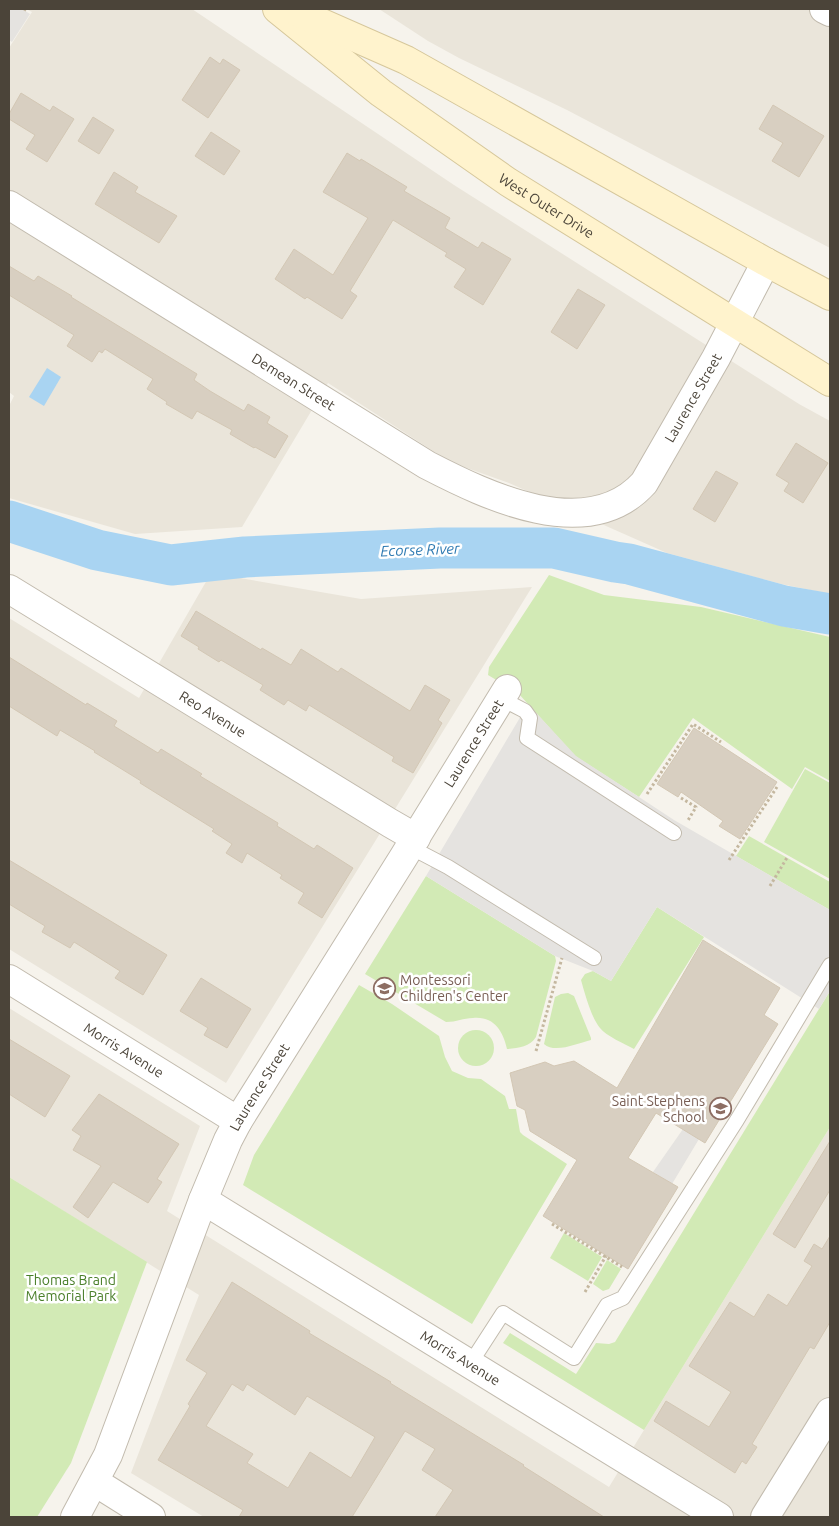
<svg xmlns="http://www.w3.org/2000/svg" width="839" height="1526" font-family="Ubuntu,sans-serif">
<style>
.residential{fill:#eae5da}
.green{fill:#d2eab5}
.parking{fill:#e5e3e0}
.water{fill:#a9d4f2}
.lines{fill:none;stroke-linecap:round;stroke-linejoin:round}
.river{stroke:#a9d4f2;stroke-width:41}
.building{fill:#d8cfc1;stroke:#d3c7b4;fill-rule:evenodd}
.service-casing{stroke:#c2bbae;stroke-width:16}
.minor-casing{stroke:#c2bbae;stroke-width:30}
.secondary-casing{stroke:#d6c79b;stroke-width:30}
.path{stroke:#c4b79f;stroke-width:3;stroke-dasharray:2.5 2.5;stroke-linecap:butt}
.service{stroke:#fff;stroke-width:14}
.minor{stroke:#fff;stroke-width:28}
.secondary{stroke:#fff3cd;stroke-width:28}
.labels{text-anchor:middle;stroke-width:5;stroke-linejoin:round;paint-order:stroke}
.street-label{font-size:14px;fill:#4b4439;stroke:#fff}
.education-label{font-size:14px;fill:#785e54;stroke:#fff;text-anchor:start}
.park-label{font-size:14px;fill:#4a7f2a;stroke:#fff}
.water-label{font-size:15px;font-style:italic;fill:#2e7ab2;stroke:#fff}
</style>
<rect width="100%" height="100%" fill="#f6f3ec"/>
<g class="residential">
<polygon points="26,9 192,9 454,185 799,404 830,421 830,594 781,584 667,553 509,483 450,462 328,383 242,527 135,534 9,498 9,406 14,396 9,392 9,48 32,12"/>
<polygon points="379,9 830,9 830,248 567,110 459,58 428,41"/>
<polygon points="211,573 361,599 532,587 226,1083 9,949 9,618 139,698"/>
<polygon points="9,1008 200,1126 167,1211 609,1487 830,1127 830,1517 204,1517 131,1473 199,1295 9,1177"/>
</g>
<g class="green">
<polygon points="549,575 604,595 701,607 830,637 830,781 805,767 792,789 693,718 639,797 575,756 518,693 488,675 489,667"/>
<polygon points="805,769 830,783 830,879 764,842"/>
<polygon points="749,836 830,882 830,910 736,856"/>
<path d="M426 876 555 956 556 961 536 1037C530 1047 518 1048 507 1049 503 1031 494 1016 473 1018 463 1018 457 1022 446 1022L365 974Z"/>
<path d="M657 907 704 937 634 1049C625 1044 606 1036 600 1028 591 1017 585 994 581 980L585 974 593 971 611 981Z"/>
<polygon points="359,985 392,1004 439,1036 445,1057 452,1071 468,1078 481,1079 505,1096 509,1109 516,1109 520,1132 523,1135 567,1164 472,1324 243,1185 254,1155"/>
<polygon points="830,991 830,1127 644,1430 503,1343 510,1333 576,1374 596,1343 609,1344 615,1342"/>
<path d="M568 993 574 996 591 1038V1040C578 1043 555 1054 544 1044L555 997 561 994Z"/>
<circle cx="476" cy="1048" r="18"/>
<polygon points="9,1177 147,1262 71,1463 37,1517 9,1517"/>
<polygon points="564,1233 602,1257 588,1281 550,1258"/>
<polygon points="607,1260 621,1269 609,1289 603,1291 593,1284"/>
</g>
<g class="parking">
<polygon points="9,9 22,9 30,14 12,42 9,40"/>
<polygon points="528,704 576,756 639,797 674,820 830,910 830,991 819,1009 657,907 611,981 593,971 555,956 426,876"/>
<polygon points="683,1129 699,1139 672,1184 653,1172"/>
</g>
<polygon class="water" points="47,368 61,377 44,406 29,397"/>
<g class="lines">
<polyline class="river" points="9,521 97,550 171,565 245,557 440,548 554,548 615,562 629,564 784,606 830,614"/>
</g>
<g class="building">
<polygon points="210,57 220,64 223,59 240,70 208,118 182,100"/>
<polygon points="21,93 50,111 53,106 74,119 47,162 26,149 35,135 9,119 9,114"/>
<polygon points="773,105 824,136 799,177 772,161 783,143 759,129"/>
<polygon points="93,117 114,130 99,154 78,141"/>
<polygon points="211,132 240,151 224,175 195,156"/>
<polygon points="347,153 360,161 361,159 407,187 404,191 450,218 445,228 478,248 482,242 511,259 483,305 454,287 466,269 445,256 447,253 393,220 350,291 357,296 342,319 307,297 305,299 275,279 294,249 333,275 368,218 323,192"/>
<polygon points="114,172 138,187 135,192 177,216 159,243 95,204"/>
<polygon points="9,266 34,281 38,276 72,296 71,297 197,374 194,380 210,391 244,411 248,404 270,417 267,423 288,436 275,458 255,447 254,448 230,434 232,430 197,411 192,419 166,404 167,402 147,389 153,379 105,349 102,353 99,351 92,362 67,346 74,335 9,295"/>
<polygon points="578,289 605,305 577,349 551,332"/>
<polygon points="796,443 828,463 803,503 784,491 789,483 776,475"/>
<polygon points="716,471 738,483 715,522 693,509"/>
<polygon points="196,611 261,650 262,648 291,665 301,649 338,672 341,668 410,711 425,685 450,700 438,720 442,723 413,773 392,761 394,757 309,705 306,711 288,700 284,705 260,690 263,685 221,660 219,662 198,649 199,647 181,636"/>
<polygon points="9,657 86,705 87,703 117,721 114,726 158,753 161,749 202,774 200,776 278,823 277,826 314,849 317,845 353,868 322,918 298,903 304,893 280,878 282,875 247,853 242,863 226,853 232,844 212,831 214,829 140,783 141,781 94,752 95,751 60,730 57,736 9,706"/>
<polygon points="694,728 777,782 740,839 719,826 723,821 681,792 678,797 657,784"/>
<polygon points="9,860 167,955 143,995 115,978 120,971 74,942 70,948 42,932 45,926 9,904"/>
<polygon points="703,940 780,988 764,1015 778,1024 705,1143 656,1113 628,1158 678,1187 628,1269 543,1216 577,1160 530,1131 525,1110 517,1106 510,1073 545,1062 554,1066 574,1061 617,1088"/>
<polygon points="201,978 251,1009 227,1048 204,1035 208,1028 180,1011"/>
<polygon points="9,1039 70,1076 45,1117 9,1094"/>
<polygon points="99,1094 179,1144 157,1179 162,1182 148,1203 113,1182 88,1218 73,1207 101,1166 73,1150 81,1136 72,1130"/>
<polygon points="830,1141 830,1190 795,1248 773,1234"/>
<polygon points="830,1236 830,1322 814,1349 810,1347 752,1444 757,1447 746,1464 742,1461 735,1473 654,1421 666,1401 709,1427 731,1392 689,1366 730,1302 754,1317 768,1294 787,1306 812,1266 804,1261 814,1244 822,1249"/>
<path d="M232 1282 310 1331 309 1333 391 1382 390 1383 524 1465 523 1466 604 1517H435L453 1490 422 1470 435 1449 405 1431 352 1517H239L243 1510 158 1460 190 1406 188 1404 207 1373 186 1360ZM232 1384 243 1391 247 1384 295 1415 307 1396 375 1437 351 1478 310 1452 288 1488 247 1463 253 1454 206 1426Z"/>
</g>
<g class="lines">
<defs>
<g id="service">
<polyline points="502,699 525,711 530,718 527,738 674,833"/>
<polyline points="410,847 448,867 594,958"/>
<polyline points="470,1364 503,1313 574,1358 607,1305 623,1298 737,1120 830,965"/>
</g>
<g id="minor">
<polyline points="824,9 830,12"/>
<path id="s1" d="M9 205 427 465C487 496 588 545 644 483L716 358 766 262"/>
<path id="s2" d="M9 589 390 823 416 838"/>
<path id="s3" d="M9 979 238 1121"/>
<path id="s4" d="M203 1200 719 1517"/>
<polyline points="95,1482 151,1517"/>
<path id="s5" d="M75 1517 108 1455 203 1200 228 1140 238 1121 403 858 507 689"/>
<polyline points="765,1517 830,1412"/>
</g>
<g id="secondary">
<path id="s6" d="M277 9 381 93 508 182 830 382"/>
<polyline points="297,12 406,60 766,262 830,296"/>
</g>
</defs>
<use href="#service" class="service-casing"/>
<use href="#minor" class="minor-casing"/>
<use href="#secondary" class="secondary-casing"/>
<g class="path">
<polyline points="24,9 28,11"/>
<polyline points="647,794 693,724 721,742"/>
<polyline points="681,798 696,807 687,822"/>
<polyline points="729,860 777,787"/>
<polyline points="770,886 788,856"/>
<polyline points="536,1051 562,958"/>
<polyline points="552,1224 622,1267"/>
<polyline points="585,1292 606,1256"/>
</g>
<use href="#service" class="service"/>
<use href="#minor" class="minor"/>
<use href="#secondary" class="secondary"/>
</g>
<defs>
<symbol id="school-ring" viewBox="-11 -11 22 22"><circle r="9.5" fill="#fff" stroke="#8d6e63" stroke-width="1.5"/><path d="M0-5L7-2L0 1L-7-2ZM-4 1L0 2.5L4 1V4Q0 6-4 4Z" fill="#8d6e63"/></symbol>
</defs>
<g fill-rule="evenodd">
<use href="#school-ring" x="372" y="976" width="25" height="25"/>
<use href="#school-ring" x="708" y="1096" width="25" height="25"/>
</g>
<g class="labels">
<g class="street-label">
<text dy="5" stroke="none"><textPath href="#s6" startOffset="334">West Outer Drive</textPath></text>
<text dy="5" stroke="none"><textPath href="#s1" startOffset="335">Demean Street</textPath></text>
<text dy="5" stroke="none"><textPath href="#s1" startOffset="825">Laurence Street</textPath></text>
<text dy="5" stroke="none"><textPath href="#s2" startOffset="239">Reo Avenue</textPath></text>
<text dy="5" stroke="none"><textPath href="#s5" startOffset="874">Laurence Street</textPath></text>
<text dy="5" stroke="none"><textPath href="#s3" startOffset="135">Morris Avenue</textPath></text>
<text dy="5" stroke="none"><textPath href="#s5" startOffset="469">Laurence Street</textPath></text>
<text dy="5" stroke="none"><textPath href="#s4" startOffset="302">Morris Avenue</textPath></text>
</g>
<g class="education-label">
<text x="400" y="985">Montessori<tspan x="400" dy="16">Children's Center</tspan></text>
<text x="705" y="1106" text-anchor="end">Saint Stephens<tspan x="705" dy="16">School</tspan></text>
</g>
<g class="park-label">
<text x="71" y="1285">Thomas Brand<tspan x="71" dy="16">Memorial Park</tspan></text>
</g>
<g class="water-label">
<text transform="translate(420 550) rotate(-2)" y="5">Ecorse River</text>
</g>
</g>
<rect width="839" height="1526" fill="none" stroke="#4b4439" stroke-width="20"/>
</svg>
